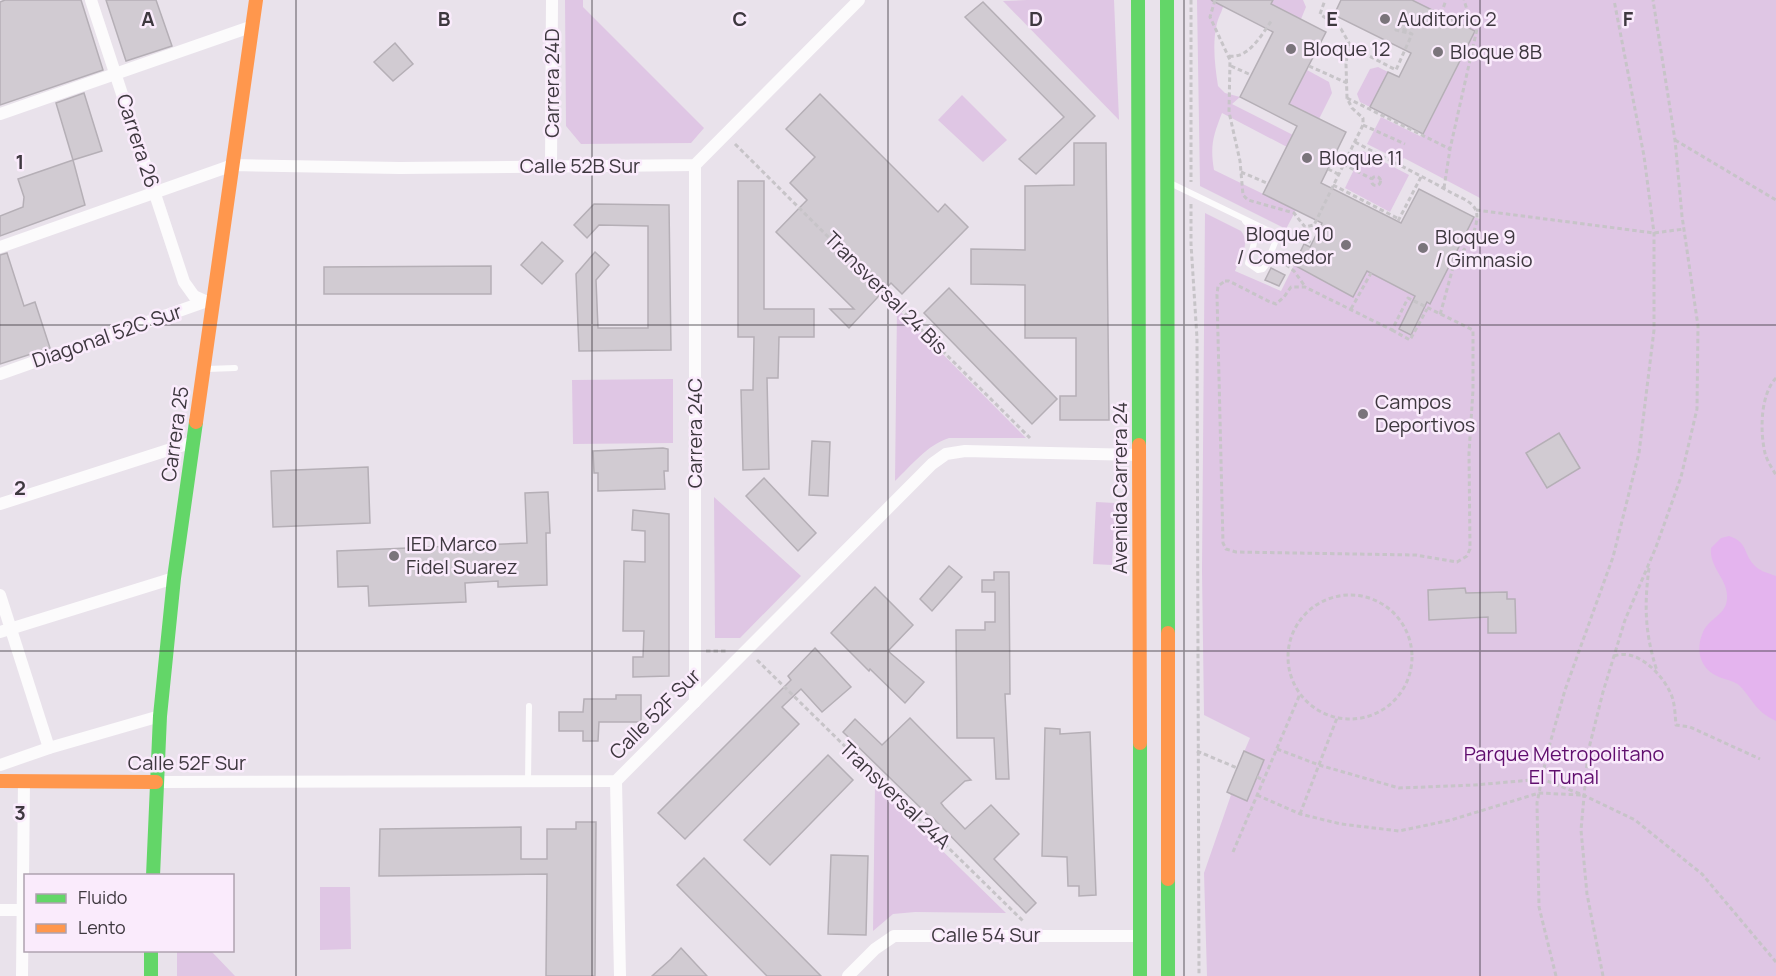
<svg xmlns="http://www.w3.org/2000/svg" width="1776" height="976" font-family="Manrope,sans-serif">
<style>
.green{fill:#dfc6e4}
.water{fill:#e4b4ee}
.building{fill:#d1cbd2;stroke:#b5afb6;stroke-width:1.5}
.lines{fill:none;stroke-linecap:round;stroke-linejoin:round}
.path{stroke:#c7c4c8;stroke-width:3;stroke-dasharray:4.5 3;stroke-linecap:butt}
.lane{stroke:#fcfbfc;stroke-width:6}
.street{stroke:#fcfbfc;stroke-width:12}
.fast{stroke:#63d668;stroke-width:14}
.slow{stroke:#ff974d;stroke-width:14}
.grid{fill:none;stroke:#3e383f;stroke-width:1.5;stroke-opacity:0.55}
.poi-dot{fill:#7a747b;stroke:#faebfc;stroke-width:2}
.labels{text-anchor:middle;stroke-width:5;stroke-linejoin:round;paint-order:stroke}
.poi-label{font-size:20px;fill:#3e383f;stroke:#faebfc;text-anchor:start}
.street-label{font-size:20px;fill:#3e383f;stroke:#faebfc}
.park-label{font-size:20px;fill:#600e6e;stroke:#faebfc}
.grid-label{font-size:20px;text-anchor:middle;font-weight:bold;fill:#3e383f;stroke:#faebfc;stroke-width:5;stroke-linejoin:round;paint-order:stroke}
</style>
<rect width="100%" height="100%" fill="#e9e2eb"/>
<g class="green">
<polygon points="565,0 583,0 583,7 704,128 691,143 581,144 566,126"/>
<polygon points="1027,0 1114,0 1119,120 1003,1"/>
<path d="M1197 0H1224C1224 9 1219 15 1217 23 1212 44 1215 66 1218 86L1225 93 1240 97 1232 104 1293 135 1287 147 1222 113C1213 136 1210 146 1214 170L1296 210 1286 229 1200 186Z"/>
<polygon points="1273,0 1303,0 1306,7 1301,19 1284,11 1267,11"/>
<path d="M1412 0H1776V976H1207L1204 873 1231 795 1227 792 1250 738 1204 715 1202 571 1205 213 1241 231C1251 243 1240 258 1235 271L1281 291 1294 265 1353 297 1367 271 1430 303 1474 217 1480 219V198L1404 158 1401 161 1367 144 1381 117 1422 137 1475 32Z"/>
<polygon points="1378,67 1388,72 1370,107 1360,102 1357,94 1370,69"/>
<polygon points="1307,70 1329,82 1332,93 1319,119 1289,104"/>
<polygon points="962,95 1007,140 983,162 938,120"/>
<polygon points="1363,151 1409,175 1390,212 1345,188"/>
<path d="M897 308 1026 438H949C927 445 912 465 895 481Z"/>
<polygon points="673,379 673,443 573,444 572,380"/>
<polygon points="714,497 801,576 740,638 715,638"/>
<polygon points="1096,502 1115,503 1112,565 1093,564"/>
<polygon points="875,785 1006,913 915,912 893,914 873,931"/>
<polygon points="320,887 350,887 351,949 320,950"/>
<polygon points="177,951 211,951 235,976 177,976"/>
</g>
<path class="water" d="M1729 536C1748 542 1743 553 1754 565 1759 571 1768 573 1776 576V721C1755 711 1754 701 1740 686 1735 681 1726 680 1719 677 1700 669 1695 650 1703 632 1709 618 1726 615 1727 599 1729 580 1709 568 1711 548L1721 538Z"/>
<g class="building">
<polygon points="5,0 81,0 103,70 0,105 0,2"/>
<polygon points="106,0 156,0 172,46 126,61"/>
<polygon points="1211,0 1273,0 1271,4 1326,32 1289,104 1346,132 1321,183 1401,223 1419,189 1474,217 1430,304 1427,302 1411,335 1399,329 1415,296 1367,271 1353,297 1294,265 1304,244 1310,247 1322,223 1263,194 1297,126 1240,97 1273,32"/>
<polygon points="1341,0 1412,0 1475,31 1423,134 1370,107 1388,72 1399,77 1411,53 1334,15"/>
<polygon points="983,2 1095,116 1036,174 1019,159 1064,117 965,17"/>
<polygon points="395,43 413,64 393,81 374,62"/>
<polygon points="84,93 102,151 73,160 56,103"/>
<polygon points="820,94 938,212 945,204 968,227 902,294 891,283 849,328 830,309 854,309 776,232 807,200 790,183 815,157 786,129"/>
<polygon points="1074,143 1106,143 1109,420 1060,420 1060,396 1076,396 1076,338 1025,338 1025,285 971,284 971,249 1025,250 1025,186 1074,185"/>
<polygon points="73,160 85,205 0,236 0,216 23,207 24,197 18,179"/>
<polygon points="738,181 764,181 764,309 814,309 814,337 779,337 778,378 767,378 769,469 743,470 741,390 753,390 754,337 738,337"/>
<polygon points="594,204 669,205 671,350 579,351 576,274 595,252 609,265 596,280 598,328 648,328 648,226 599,225 587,238 574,225"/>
<polygon points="542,242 563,261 542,284 521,265"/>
<polygon points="7,253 24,306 35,302 50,348 0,364 0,255"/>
<polygon points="491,266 491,294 324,294 324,267"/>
<polygon points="1271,268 1285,275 1279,286 1265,280"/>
<polygon points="949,288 1057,399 1032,424 924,313"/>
<polygon points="1559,433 1580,468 1547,488 1526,453"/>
<polygon points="812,441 830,442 828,496 809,495"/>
<polygon points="663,448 668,449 668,471 664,471 665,489 598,491 598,473 594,473 593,451"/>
<polygon points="368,467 370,523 273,527 271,471"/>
<polygon points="764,478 816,533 798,551 746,496"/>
<polygon points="548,492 550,533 546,533 547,585 498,587 498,581 465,583 466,602 369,606 368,586 338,587 337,551 527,543 525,493"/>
<polygon points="633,510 669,514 669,676 633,677 633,657 643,657 644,631 623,631 624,561 645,562 645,531 632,530"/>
<polygon points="949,566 962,577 932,611 920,599"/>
<polygon points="994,572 1009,572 1010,694 1005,694 1009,779 996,779 994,738 957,738 956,630 985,630 985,622 995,622 995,592 982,592 982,580 994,580"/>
<polygon points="875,587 913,625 888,651 924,682 905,703 870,669 869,671 831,633"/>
<polygon points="1465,588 1466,593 1507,592 1507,599 1515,599 1516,633 1488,633 1488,617 1429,620 1428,590"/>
<polygon points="815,648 851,687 822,712 801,689 782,707 799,724 685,839 658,813 791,680 788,676"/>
<polygon points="616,695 641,695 641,722 599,722 598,741 583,741 583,731 559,731 559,712 583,712 584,699 616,699"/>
<polygon points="910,718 971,780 965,781 941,803 944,807 965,829 991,805 1019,834 994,859 1036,903 1026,913 933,818 932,819 843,732 855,719 882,745"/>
<polygon points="1045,728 1060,729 1060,734 1090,732 1096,895 1079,896 1079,886 1068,886 1067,857 1042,856"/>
<polygon points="1244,751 1264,760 1247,801 1227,792"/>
<polygon points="828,755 853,780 770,865 744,840"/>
<polygon points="576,822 596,822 595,976 546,976 547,874 379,876 380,829 521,827 521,859 547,859 547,829 576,829"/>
<polygon points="831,855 868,856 866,935 828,934"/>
<polygon points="704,858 821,976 767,976 677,885"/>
<polygon points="681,948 707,976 652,976 671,959"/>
</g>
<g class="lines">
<g class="path">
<polyline points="1191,0 1191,182"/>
<polyline points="1215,0 1210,17 1230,60 1229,112 1240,161 1243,195 1248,200 1294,213 1305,227 1314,225 1363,125 1363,118 1352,108 1347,98 1346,64 1349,43 1341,29 1320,14 1325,0"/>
<polyline points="1441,14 1446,0"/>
<polyline points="1350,46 1396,70 1412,34 1397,26 1395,27 1396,30 1412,34"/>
<path d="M1229 56C1249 59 1262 34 1272 20"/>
<polyline points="1231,66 1251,75"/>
<polyline points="1309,66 1347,83"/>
<polyline points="1347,98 1450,149"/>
<polyline points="1363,125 1405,144"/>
<polyline points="1675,140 1776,200"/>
<path d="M1355 142C1386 159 1419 174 1450 192 1457 196 1469 200 1474 207 1484 220 1466 251 1455 260L1440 315"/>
<polyline points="735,144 1030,438"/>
<polyline points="1343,164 1372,179"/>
<polyline points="1328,169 1338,174"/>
<polyline points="1241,172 1269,184"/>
<circle cx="1376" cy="181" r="4.5"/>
<polyline points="1333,185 1399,219"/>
<polyline points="1444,188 1450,149 1477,29 1476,21 1468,13 1464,0"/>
<polyline points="1191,204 1191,244 1197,338 1199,976"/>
<polyline points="1476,210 1654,233 1684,229"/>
<polyline points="1398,221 1421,177"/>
<polyline points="1300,237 1312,243"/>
<polyline points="1298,241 1305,227"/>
<polyline points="1280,260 1294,271 1304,285"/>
<polygon points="1225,281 1229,281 1268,301 1276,304 1284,297 1291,287 1305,287 1392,330 1408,298 1473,330 1473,390 1469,453 1470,549 1467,556 1457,562 1416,555 1236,552 1226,549 1223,543 1217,295 1218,286"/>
<polyline points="1351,309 1371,273"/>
<polyline points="1392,330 1410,340 1427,309"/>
<path d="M1776 378C1760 395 1760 432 1765 453 1767 461 1772 468 1776 475"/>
<path d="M1649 568C1644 606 1645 634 1657 671"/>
<circle cx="1350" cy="657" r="62"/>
<polyline points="706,651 727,651"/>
<path d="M1614 656C1637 648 1661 673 1670 692 1675 701 1675 715 1676 725L1690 727 1760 759"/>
<polyline points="757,660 1024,922"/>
<polyline points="1277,749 1319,765 1399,788 1475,785 1542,779 1583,795 1635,820 1702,874 1776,962"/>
<polyline points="1197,751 1237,768"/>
<polyline points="1257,777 1264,780"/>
<polyline points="1257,795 1300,814 1341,824 1399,831 1451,820 1539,793 1581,795"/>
<polyline points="1300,814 1337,718"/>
<polyline points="1233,852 1300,694"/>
<polyline points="1556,976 1539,907 1537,803 1547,754 1565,690 1613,557 1639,453 1654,330 1654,233 1644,156 1614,0"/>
<polyline points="1603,976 1587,894 1581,830 1588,752 1603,692 1625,620 1656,547 1681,477 1697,409 1698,326 1682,216 1675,140 1653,0"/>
</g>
<g class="lane">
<polyline points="1170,183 1286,239"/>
<path d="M1245 221C1261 236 1253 245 1248 263L1258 270 1263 269 1266 265 1278 235"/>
<polyline points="207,369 235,368"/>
<polyline points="528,781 529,706"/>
</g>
<g class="street">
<polyline points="91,0 184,282 194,296 205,301"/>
<polyline points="0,114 253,26"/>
<polyline points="551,166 552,0"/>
<polyline points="0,247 233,165 400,168 695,165 859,0"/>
<polyline points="0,374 207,301"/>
<polyline points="0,504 193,442"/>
<polyline points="0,595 49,748"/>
<polyline points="0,632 174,578"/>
<polyline points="695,702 695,165"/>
<polyline points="0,765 49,748 160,716"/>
<polyline points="616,781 620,976"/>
<polyline points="156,782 616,781 932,464 946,454 965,451 1139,455"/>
<polyline points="0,910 26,910"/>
<polyline points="22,976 24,781"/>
<polyline points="848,976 875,949 894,936 1140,936"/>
</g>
<g class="fast">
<polyline points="1138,0 1139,445"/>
<polyline points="1167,0 1168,633"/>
<polyline points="1140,743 1140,976"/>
<polyline points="153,876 160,716 174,578 196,422"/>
<polyline points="1168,879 1168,976"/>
<polyline points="151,950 151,976"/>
</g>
<g class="slow">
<polyline points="196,422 256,0"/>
<polyline points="1139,445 1140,743"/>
<polyline points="1168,633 1168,879"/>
<polyline points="0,781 156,782"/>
</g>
</g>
<path class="grid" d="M296 0V976M592 0V976M888 0V976M1184 0V976M1480 0V976M0 325H1776M0 651H1776"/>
<g class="poi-dot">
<circle cx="1385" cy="19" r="6"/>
<circle cx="1291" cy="49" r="6"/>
<circle cx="1438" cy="52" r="6"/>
<circle cx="1307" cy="158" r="6"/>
<circle cx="1346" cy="245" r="6"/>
<circle cx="1423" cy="248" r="6"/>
<circle cx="1363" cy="414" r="6"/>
<circle cx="394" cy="556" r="6"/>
</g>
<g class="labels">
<g class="poi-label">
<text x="1397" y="26">Auditorio 2</text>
<text x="1303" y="56">Bloque 12</text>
<text x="1450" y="59">Bloque 8B</text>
<text x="1319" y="165">Bloque 11</text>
<text x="1334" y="241" text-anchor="end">Bloque 10<tspan x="1334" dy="23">/ Comedor</tspan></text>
<text x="1435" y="244">Bloque 9<tspan x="1435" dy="23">/ Gimnasio</tspan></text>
<text x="1375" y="409">Campos<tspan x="1375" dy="23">Deportivos</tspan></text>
<text x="406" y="551">IED Marco<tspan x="406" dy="23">Fidel Suarez</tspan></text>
</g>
<g class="street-label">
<text transform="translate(552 83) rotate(-90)" y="7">Carrera 24D</text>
<text transform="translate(138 141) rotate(72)" y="7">Carrera 26</text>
<text x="580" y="173">Calle 52B Sur</text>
<text transform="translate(886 293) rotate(45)" y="7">Transversal 24 Bis</text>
<text transform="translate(107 336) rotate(-19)" y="7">Diagonal 52C Sur</text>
<text transform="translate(695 433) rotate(-90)" y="7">Carrera 24C</text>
<text transform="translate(175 434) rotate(-82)" y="7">Carrera 25</text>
<text transform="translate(1120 488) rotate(-90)" y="7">Avenida Carrera 24</text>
<text transform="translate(655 714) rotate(-45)" y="7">Calle 52F Sur</text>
<text x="187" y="770">Calle 52F Sur</text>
<text transform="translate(895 795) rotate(44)" y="7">Transversal 24A</text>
<text x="986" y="942">Calle 54 Sur</text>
</g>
<g class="park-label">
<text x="1564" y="761">Parque Metropolitano<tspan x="1564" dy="23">El Tunal</tspan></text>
</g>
</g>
<g class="grid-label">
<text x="148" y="26">A</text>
<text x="444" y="26">B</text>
<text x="740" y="26">C</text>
<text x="1036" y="26">D</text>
<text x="1332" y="26">E</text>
<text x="1628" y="26">F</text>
<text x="20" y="169">1</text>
<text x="20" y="495">2</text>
<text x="20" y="820">3</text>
</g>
<rect x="24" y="874" width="210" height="78" fill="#faebfc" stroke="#afa3b0" stroke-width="1.5"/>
<rect x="36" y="894" width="30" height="9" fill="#63d668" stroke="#afa3b0" stroke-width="1.5"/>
<text x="78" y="904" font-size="18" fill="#3e383f">Fluido</text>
<rect x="36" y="924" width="30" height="9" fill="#ff974d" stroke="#afa3b0" stroke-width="1.5"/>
<text x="78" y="934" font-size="18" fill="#3e383f">Lento</text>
</svg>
